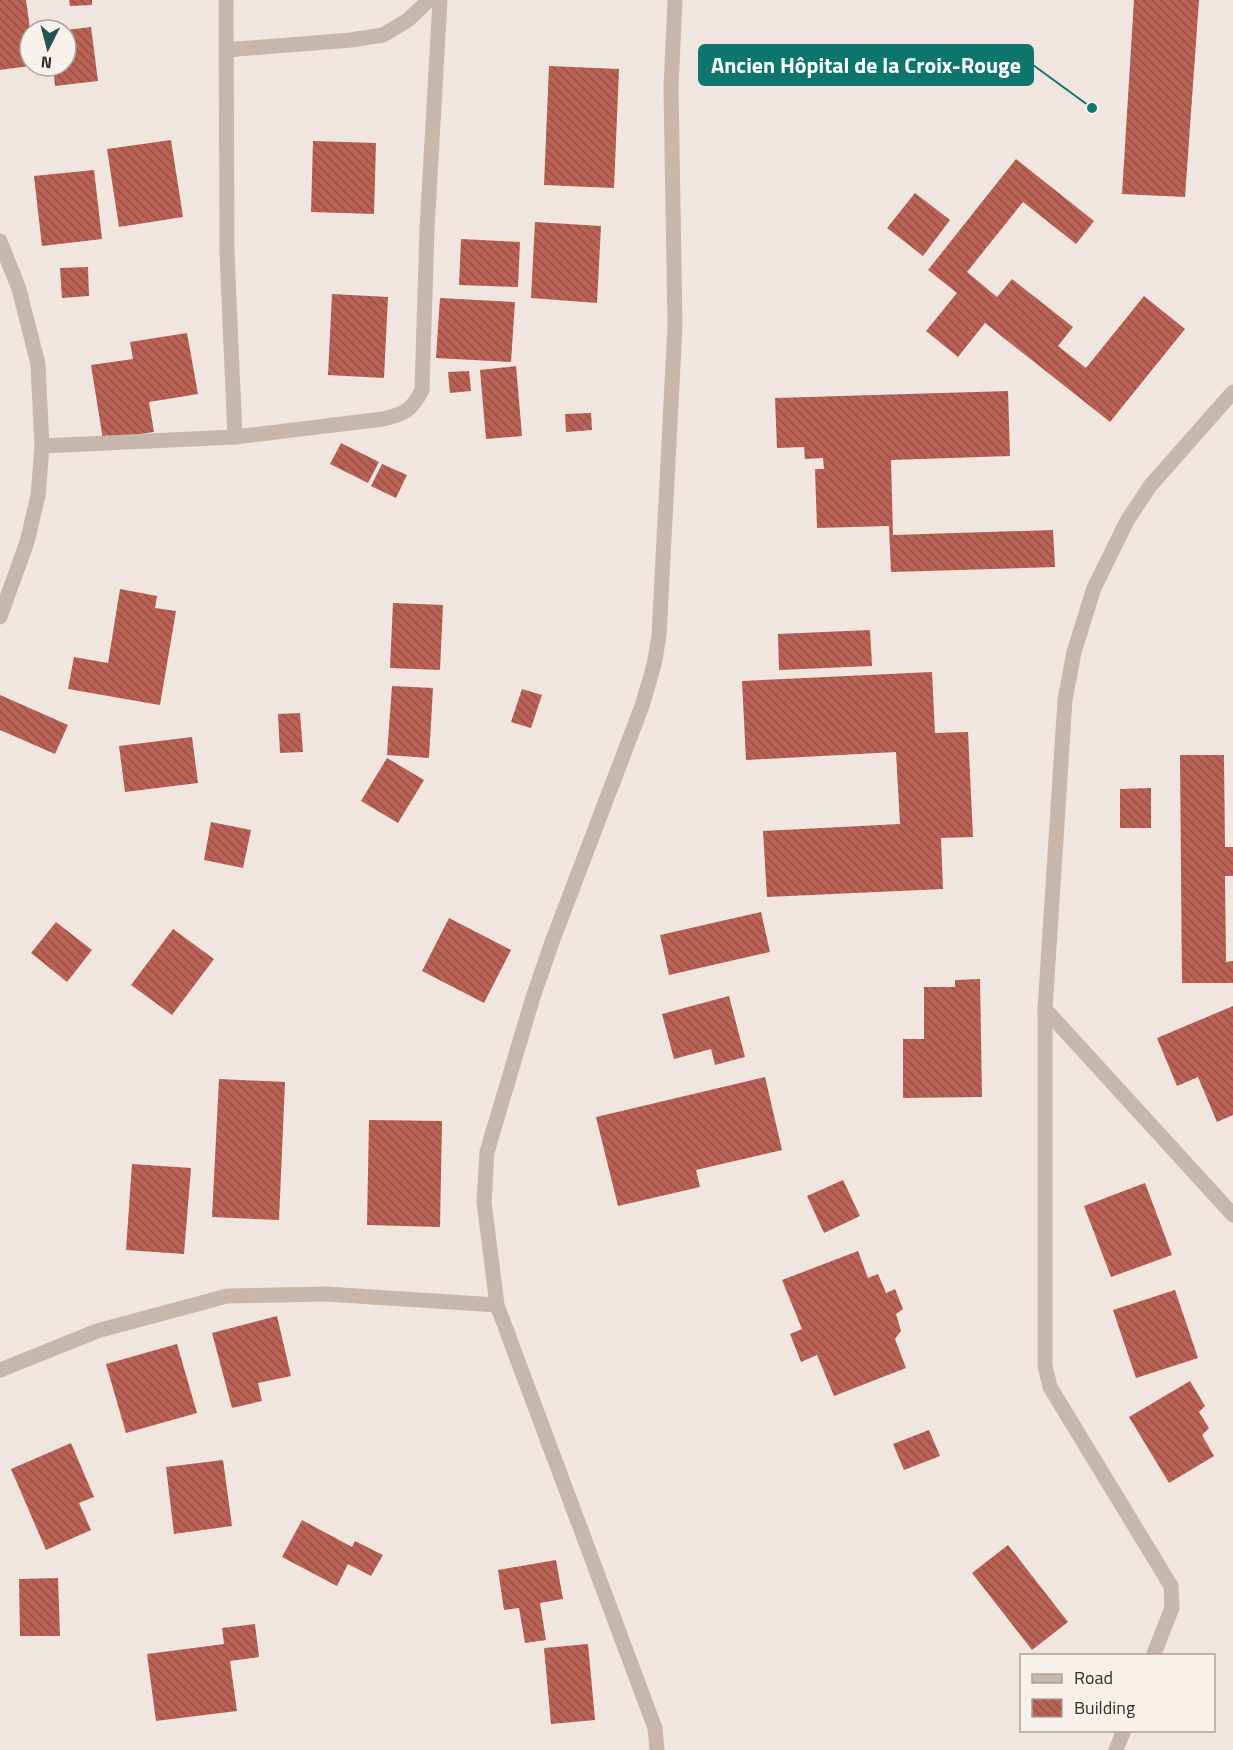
<svg xmlns="http://www.w3.org/2000/svg" width="1233" height="1750" font-family="'Titillium Web',sans-serif">
<style>
.building{fill:url(#building-back-hatch)}
.lines{fill:none;stroke-linecap:round;stroke-linejoin:round}
.minor{stroke:#c7b6ac;stroke-width:15}
.leader{fill:none;stroke:#0f766e;stroke-width:2}
.callout-dot{fill:#0f766e;stroke:#f8f1eb;stroke-width:2}
.callout{fill:#0f766e;stroke:#0f766e;stroke-width:2}
.callout-label{font-size:22px;text-anchor:middle;font-weight:bold;fill:#fff}
</style>
<defs>
<pattern id="building-back-hatch" width="6" height="6" patternUnits="userSpaceOnUse" patternTransform="scale(1.5)"><rect width="6" height="6" fill="#b96255"/><path d="M-1 5l2 2M0 0l6 6M5-1l2 2" fill="none" stroke="#975147"/></pattern>
</defs>
<rect width="100%" height="100%" fill="#f0e6df"/>
<g class="building">
<polygon points="0,0 26,0 30,29 30,66 0,70"/>
<polygon points="69,0 92,0 92,5 70,6"/>
<polygon points="1134,0 1199,0 1185,197 1122,194"/>
<polygon points="91,27 98,81 55,86 53,66 66,66 66,30"/>
<polygon points="549,66 619,69 614,188 544,185"/>
<polygon points="171,140 183,217 119,227 107,149"/>
<polygon points="313,141 376,143 374,214 311,212"/>
<polygon points="1016,159 1094,221 1076,244 1023,202 967,272 997,297 1012,279 1073,327 1058,346 1086,368 1144,296 1185,329 1110,422 985,323 958,357 926,331 957,293 928,270"/>
<polygon points="94,170 102,239 42,246 34,176"/>
<polygon points="915,193 950,220 923,256 887,228"/>
<polygon points="535,222 601,226 597,303 531,298"/>
<polygon points="461,239 520,242 518,287 459,285"/>
<polygon points="88,267 89,296 62,298 60,268"/>
<polygon points="332,294 388,297 384,378 328,375"/>
<polygon points="440,298 515,302 511,362 436,358"/>
<polygon points="187,333 198,394 149,402 154,432 103,440 91,365 133,359 130,342"/>
<polygon points="516,366 522,436 486,439 480,370"/>
<polygon points="469,371 471,391 450,393 448,372"/>
<polygon points="1008,391 1010,456 891,460 893,535 1053,530 1055,567 891,572 889,526 817,528 815,469 824,469 823,458 805,459 804,447 777,448 775,398"/>
<polygon points="591,413 592,430 566,432 565,414"/>
<polygon points="341,443 379,462 368,483 330,464"/>
<polygon points="382,464 407,475 396,498 371,486"/>
<polygon points="120,589 157,596 155,608 176,611 160,705 68,689 74,657 108,663"/>
<polygon points="393,603 443,605 440,670 390,668"/>
<polygon points="870,630 872,666 779,670 778,634"/>
<polygon points="932,672 935,733 968,732 973,837 941,838 943,889 767,897 763,831 900,824 896,752 746,760 742,681"/>
<polygon points="392,686 433,688 429,758 387,755"/>
<polygon points="522,689 542,695 531,728 511,722"/>
<polygon points="0,695 68,725 55,754 0,730"/>
<polygon points="300,713 303,752 280,753 278,714"/>
<polygon points="192,737 198,783 125,792 119,746"/>
<polygon points="1180,755 1224,755 1225,847 1233,847 1233,876 1225,876 1226,962 1233,961 1233,983 1182,983"/>
<polygon points="387,758 424,780 398,823 361,801"/>
<polygon points="1151,788 1151,828 1120,828 1120,789"/>
<polygon points="211,822 251,830 243,868 204,860"/>
<polygon points="761,912 770,952 669,975 660,935"/>
<polygon points="449,918 511,950 484,1003 422,971"/>
<polygon points="56,922 92,950 67,982 31,953"/>
<polygon points="173,929 214,959 172,1015 131,985"/>
<polygon points="980,979 982,1097 903,1098 903,1039 924,1039 924,987 955,987 955,980"/>
<polygon points="729,996 745,1057 715,1065 711,1049 674,1059 662,1014"/>
<polygon points="1233,1006 1233,1115 1217,1122 1198,1077 1177,1086 1157,1038"/>
<polygon points="765,1077 782,1150 696,1170 700,1187 618,1206 596,1117"/>
<polygon points="219,1079 285,1082 279,1220 212,1217"/>
<polygon points="369,1120 442,1121 440,1227 367,1225"/>
<polygon points="132,1164 191,1168 184,1254 126,1250"/>
<polygon points="843,1180 860,1216 824,1233 807,1196"/>
<polygon points="1145,1183 1172,1255 1111,1277 1084,1206"/>
<polygon points="858,1251 868,1278 878,1274 886,1293 895,1289 903,1309 896,1314 901,1331 895,1339 906,1368 834,1396 817,1355 801,1362 790,1334 802,1329 782,1280"/>
<polygon points="1175,1290 1198,1358 1136,1378 1113,1310"/>
<polygon points="277,1316 291,1376 258,1383 262,1401 232,1408 212,1333"/>
<polygon points="177,1344 197,1413 126,1433 106,1364"/>
<polygon points="1190,1381 1205,1406 1199,1412 1209,1428 1202,1435 1214,1456 1169,1483 1129,1417"/>
<polygon points="929,1430 940,1456 904,1470 893,1444"/>
<polygon points="71,1443 94,1497 79,1503 91,1530 46,1550 11,1469"/>
<polygon points="223,1460 232,1526 174,1534 166,1467"/>
<polygon points="302,1520 352,1547 355,1541 383,1555 371,1576 348,1564 337,1586 282,1557"/>
<polygon points="1008,1545 1068,1622 1032,1650 972,1573"/>
<polygon points="556,1560 563,1599 540,1603 546,1640 525,1643 519,1608 504,1610 498,1570"/>
<polygon points="58,1578 60,1636 20,1636 19,1579"/>
<polygon points="255,1624 259,1657 230,1661 237,1711 156,1721 147,1654 224,1644 222,1628"/>
<polygon points="588,1644 595,1720 551,1724 544,1648"/>
</g>
<g class="lines">
<g class="minor">
<polyline points="226,0 227,253 235,437"/>
<polyline points="226,50 351,40 383,35 408,20 429,0"/>
<polyline points="0,241 19,289 38,364 42,446 38,496 27,542 0,617"/>
<path d="M42 446 235 437 383 419C405 414 412 410 422 390L427 229 440 0"/>
<polyline points="1045,1009 1233,1215"/>
<polyline points="0,1370 97,1331 227,1296 326,1294 497,1305"/>
<polyline points="1153,1656 1172,1608 1171,1586 1050,1387 1045,1365 1045,1009 1065,700 1074,652 1094,588 1127,521 1150,486 1233,392"/>
<polyline points="657,1750 655,1728 497,1305 484,1202 487,1152 533,997 552,942 642,706 654,665 659,636 675,326 671,88 675,0"/>
<polyline points="1116,1750 1124,1730"/>
</g>
</g>
<path class="leader" d="M1092 108L1033 65"/>
<circle class="callout-dot" cx="1092" cy="108" r="6"/>
<rect class="callout" x="699" y="45" width="334" height="40" rx="6"/>
<g class="callout-label">
<text x="866" y="73">Ancien Hôpital de la Croix-Rouge</text>
</g>
<rect x="1020" y="1654" width="195" height="78" fill="#f8f1eb" stroke="#aaa39e" stroke-width="1.5"/>
<rect x="1032" y="1674" width="30" height="9" fill="#c7b6ac" stroke="#aaa39e" stroke-width="1.5"/>
<text x="1074" y="1684" font-size="18" fill="#362d2a">Road</text>
<rect x="1032" y="1699" width="30" height="18" fill="url(#building-back-hatch)" stroke="#aaa39e" stroke-width="1.5"/>
<text x="1074" y="1714" font-size="18" fill="#362d2a">Building</text>
<g transform="translate(48 48) rotate(186)"><circle r="28" fill="#f8f1eb" stroke="#aaa39e" stroke-width="1.5"/>
<path d="M0-4.5L10 22L0 15L-10 22Z" fill="#245451"/>
<text y="-9" font-size="16" font-weight="bold" text-anchor="middle" fill="#362d2a">N</text>
</g>
</svg>
